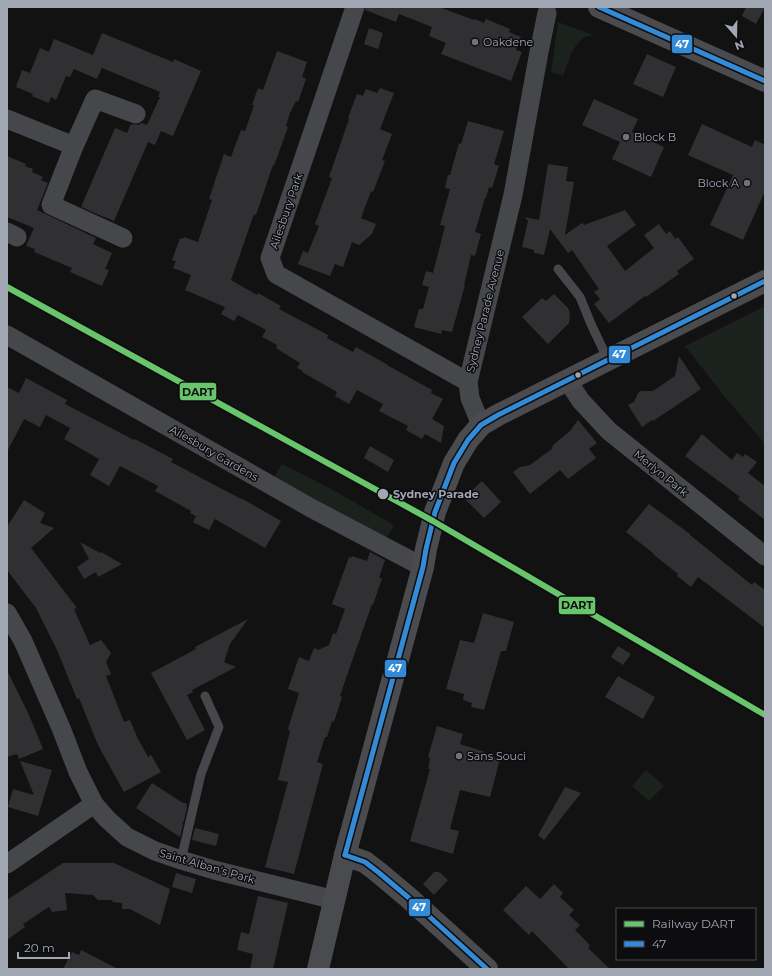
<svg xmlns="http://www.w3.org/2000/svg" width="772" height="976" font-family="Montserrat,sans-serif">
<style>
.green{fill:#1b211c}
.building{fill:#303032}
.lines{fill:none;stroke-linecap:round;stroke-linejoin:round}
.lane{stroke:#46474b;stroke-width:9}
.street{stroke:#46474b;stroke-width:19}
.secondary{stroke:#4a4b4f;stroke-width:22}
.bus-1-casing{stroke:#0d0c0e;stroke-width:8}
.bus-1{stroke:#338bd7;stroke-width:5}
.rail-1-casing{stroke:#0d0c0e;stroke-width:9}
.rail-1{stroke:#68c56b;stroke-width:6}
.poi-dot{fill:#70737b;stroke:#0d0c0e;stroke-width:1.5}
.bus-dot{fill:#a2a7b4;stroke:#0d0c0e;stroke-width:1.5}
.labels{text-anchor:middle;stroke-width:3;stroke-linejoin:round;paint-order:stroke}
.poi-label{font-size:11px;fill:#a2a7b4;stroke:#0d0c0e;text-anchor:start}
.street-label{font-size:11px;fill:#a2a7b4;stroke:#0d0c0e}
.stop-label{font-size:11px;font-weight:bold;fill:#a2a7b4;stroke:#0d0c0e;text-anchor:start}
.line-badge{stroke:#0d0c0e;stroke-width:1.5}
.badge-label{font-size:11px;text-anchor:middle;font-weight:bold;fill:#fff}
.pale-badge-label{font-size:11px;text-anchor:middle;font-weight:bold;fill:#111}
</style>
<rect width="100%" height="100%" fill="#121212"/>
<g class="green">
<path d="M558 22 593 35C590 36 586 37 583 38 573 45 567 65 563 76L551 72Z"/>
<polygon points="765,306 765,444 725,397 685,346"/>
<polygon points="282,464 333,490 394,525 386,540 273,479"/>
<polygon points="646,770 664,786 649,801 632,786"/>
</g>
<g class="building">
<polygon points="366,7 439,7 474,20 475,19 484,23 486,19 510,29 509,32 521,37 516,50 522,52 511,81 441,54 446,43 429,36 432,27 399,14 396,22 365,10"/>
<polygon points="746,7 765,7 756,24 742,16"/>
<polygon points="369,28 383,33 378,49 364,44"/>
<polygon points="102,33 173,62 174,59 201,71 173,136 161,131 155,145 148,142 114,221 105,217 104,217 81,207 115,128 127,133 131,124 138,125 142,123 147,125 160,97 158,97 160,92 102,68 97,79 74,69 70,77 66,76 56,100 51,97 49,103 32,96 33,94 16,87 22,70 30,73 40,48 49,52 54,39 93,55"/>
<polygon points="277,51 307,62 302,77 306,79 298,102 296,101 290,113 286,126 288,127 274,166 273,165 256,215 254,214 231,280 257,295 258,293 281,306 279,309 328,335 327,338 353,352 356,347 388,365 387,365 432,390 431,393 443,399 432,419 444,426 441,443 425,434 422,439 406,430 408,426 379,411 383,404 357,390 349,404 335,396 337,392 302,372 303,371 297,368 300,363 276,348 277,345 262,337 266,330 238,315 234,321 221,314 225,307 185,290 191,275 173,268 176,261 172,260 180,238 183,239 184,237 198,242 212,200 209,199 224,154 231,157 241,130 245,131 254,105 252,105 258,88 263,90"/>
<polygon points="647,54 676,67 663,97 633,84"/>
<polygon points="380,88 394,93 380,129 392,134 382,160 385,161 373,192 371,191 361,218 376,224 372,234 359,245 352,242 343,267 335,264 330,276 298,264 303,251 308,253 319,226 315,224 332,178 329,177 349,119 348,118 357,94 363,96 366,89 377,93"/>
<polygon points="594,99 638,119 632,132 664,147 651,177 612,159 620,142 582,125"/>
<polygon points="468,121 504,131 494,164 499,166 492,188 489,187 486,198 485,198 475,232 481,234 475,256 471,255 464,285 465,285 452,332 442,330 441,334 414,327 419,309 423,309 429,287 422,285 426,271 433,273 445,226 440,225 450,189 445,188 448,175 450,175 459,143 461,144"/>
<polygon points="702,124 752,147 755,140 765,145 765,191 743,240 710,225 733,175 688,155"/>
<polygon points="7,156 26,164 25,166 33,169 32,172 43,177 41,180 48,183 37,210 96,238 93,244 112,253 105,269 109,270 102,286 70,272 72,268 34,252 35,249 26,246 34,228 7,217"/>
<polygon points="548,164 568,167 566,181 574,182 565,235 582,223 584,225 625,210 636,225 607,246 625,271 654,248 644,235 659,224 666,234 670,231 675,239 678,237 694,259 677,271 679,274 646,297 645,296 609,323 594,304 600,299 594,292 599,289 572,250 568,253 550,229 544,255 534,253 534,250 522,247 528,221 525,217 539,220"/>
<polygon points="554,294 568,308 570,314 569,323 548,344 522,317 542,298 546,301"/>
<polygon points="679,356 701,389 653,421 652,420 642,427 628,405 634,402 638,393 641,391 653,391 675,376"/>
<polygon points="26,378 67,400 65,404 134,440 135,439 173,459 171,462 241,499 241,498 281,521 265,548 215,519 209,530 193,522 196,516 190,513 191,511 155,491 158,486 120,466 109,486 90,475 99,459 64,439 70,428 46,415 40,427 24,419 7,452 7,387 19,393"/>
<polygon points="578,420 597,443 589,449 596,458 568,479 560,470 530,494 513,472 520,467 530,465 553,448 552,446 570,431"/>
<polygon points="702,434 732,460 737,453 743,457 745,454 757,462 748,473 765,486 765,520 738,499 740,497 685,456"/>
<polygon points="370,446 394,460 388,472 364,458"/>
<polygon points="482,481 501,502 484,518 464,498"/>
<polygon points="24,500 45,513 40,523 54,528 31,548 77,608 74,609 90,645 101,640 111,653 106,662 111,674 106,676 124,722 130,720 137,737 148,757 151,755 161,772 124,792 98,745 79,698 77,699 57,650 36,608 7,570 7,527"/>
<polygon points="649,504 690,534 690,535 752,585 754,582 765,590 765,628 698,577 691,587 677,576 678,574 653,554 653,553 626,532"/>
<polygon points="80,542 100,553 101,552 122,564 98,577 96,572 84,579 77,567 89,559"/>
<polygon points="370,552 385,560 379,578 382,578 373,605 372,604 345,681 340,696 342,697 334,722 332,721 327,737 325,737 317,762 323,764 294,874 265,867 288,782 278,780 290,731 288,729 299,693 288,689 299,657 309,661 314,648 318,650 329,645 333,633 336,634 345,609 332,604 349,557 351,558 352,556 367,561"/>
<polygon points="483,613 514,622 506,651 501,651 484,710 471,707 472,703 463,700 464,694 446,689 460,640 474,643"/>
<polygon points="248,619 230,644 224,662 236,667 192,690 193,692 187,695 205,730 187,740 151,673 196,649 195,647"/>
<polygon points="618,646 631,654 623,665 611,657"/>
<polygon points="7,670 29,715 43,749 19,759 17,754 7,757"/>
<polygon points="618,676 655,697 643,719 605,697"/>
<polygon points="437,726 463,734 460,744 485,752 484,755 500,759 490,797 460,790 450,829 459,831 453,854 410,841 430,769 428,769 430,758 428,757"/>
<polygon points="20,761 52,770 38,816 8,807 13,789 34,795"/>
<polygon points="152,783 183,803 186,803 187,807 184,821 182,824 183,825 180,837 136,808"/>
<polygon points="565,787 581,793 544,840 538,835"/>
<polygon points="195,828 219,834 216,846 192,840"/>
<polygon points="63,863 114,863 170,889 160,925 130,909 122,909 122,903 112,902 113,900 98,900 93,895 65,893 67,910 52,912 49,907 23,924 25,927 7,940 7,900"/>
<polygon points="434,872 439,872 448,880 434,895 423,884"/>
<polygon points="176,873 196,879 192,893 172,887"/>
<polygon points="554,884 563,893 560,897 574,910 569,915 580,925 575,930 590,945 588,948 610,969 569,969 532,931 529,935 503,910 526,886 540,899"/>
<polygon points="258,896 288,903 273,969 250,969 253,954 237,950 241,932 249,934"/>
<polygon points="81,950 118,969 63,969 72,952 79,955"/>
</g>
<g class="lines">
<g class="lane">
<polyline points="558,269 580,297 591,324 608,360"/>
<polyline points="181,860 201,774 219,727 205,696"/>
</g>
<g class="street">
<polyline points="355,7 270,258 276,274 468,382"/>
<polyline points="7,119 74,146 95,99 136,114"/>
<polyline points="74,146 51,205 123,238"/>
<polyline points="7,232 17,237"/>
<polyline points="7,335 311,508 423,567"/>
<polyline points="567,380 581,401 609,431 765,556"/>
<polyline points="481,425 470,398 468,382 513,195 539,52 547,13"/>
<polyline points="7,613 23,641 61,728 78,772 94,804 107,819 127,837 155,851 181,860 214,870 335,900"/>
<polyline points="7,864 94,804"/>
</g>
<g class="secondary">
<polyline points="599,7 765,81"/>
<polyline points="345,855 365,862 378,872 409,898 487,969"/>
<polyline points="318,969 345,855 423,567 426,549 435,512 454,463 468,440 481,425 498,415 765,281"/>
</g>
<defs>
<g id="bus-1">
<polyline points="599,7 765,81"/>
<polyline points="345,855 423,567 426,549 435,512 454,463 468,440 481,425 498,415 765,281"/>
<polyline points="345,855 365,862 378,872 409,898 487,969"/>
</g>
</defs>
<use href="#bus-1" class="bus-1-casing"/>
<use href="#bus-1" class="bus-1"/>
<defs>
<polyline id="rail-1" points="7,287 433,521 765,715"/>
</defs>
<use href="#rail-1" class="rail-1-casing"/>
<use href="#rail-1" class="rail-1"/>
</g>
<g class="poi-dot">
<circle cx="475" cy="42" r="4"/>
<circle cx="626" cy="137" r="4"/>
<circle cx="747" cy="183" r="4"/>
<circle cx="459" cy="756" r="4"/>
</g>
<g class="bus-dot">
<circle cx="734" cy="296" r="3.5"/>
<circle cx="578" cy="375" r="3.5"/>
<circle cx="383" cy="494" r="6"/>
</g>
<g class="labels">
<g class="poi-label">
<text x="483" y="46">Oakdene</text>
<text x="634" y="141">Block B</text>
<text x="739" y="187" text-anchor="end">Block A</text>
<text x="467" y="760">Sans Souci</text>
</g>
<g class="street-label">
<text transform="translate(286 211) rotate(-71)" y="4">Ailesbury Park</text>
<text transform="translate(485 311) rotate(-76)" y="4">Sydney Parade Avenue</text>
<text transform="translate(214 453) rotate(30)" y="4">Ailesbury Gardens</text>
<text transform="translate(661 473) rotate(39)" y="4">Merlyn Park</text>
<text transform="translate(207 866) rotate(16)" y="4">Saint Alban's Park</text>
</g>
<g class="stop-label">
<text x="393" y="498">Sydney Parade</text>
</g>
</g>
<g class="line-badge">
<rect x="671" y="34" width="22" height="20" rx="4" fill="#338bd7"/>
<rect x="608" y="345" width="23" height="19" rx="4" fill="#338bd7"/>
<rect x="179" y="382" width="38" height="19" rx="4" fill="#68c56b"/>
<rect x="558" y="596" width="38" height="19" rx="4" fill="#68c56b"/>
<rect x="384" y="659" width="23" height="19" rx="4" fill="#338bd7"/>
<rect x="408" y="898" width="23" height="19" rx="4" fill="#338bd7"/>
</g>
<g class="badge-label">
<text x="682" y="48">47</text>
<text x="619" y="358">47</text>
<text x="395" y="672">47</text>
<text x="419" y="911">47</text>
</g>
<g class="pale-badge-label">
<text x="198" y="396">DART</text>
<text x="577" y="609">DART</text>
</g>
<rect width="772" height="976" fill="none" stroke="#a2a7b4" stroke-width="16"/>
<rect x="616" y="908" width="140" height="52" fill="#0d0c0e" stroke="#494a50"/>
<rect x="624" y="921" width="20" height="6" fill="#68c56b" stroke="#494a50"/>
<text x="652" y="928" font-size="12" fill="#a2a7b4">Railway DART</text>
<rect x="624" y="941" width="20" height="6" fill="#338bd7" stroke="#494a50"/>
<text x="652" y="948" font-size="12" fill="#a2a7b4">47</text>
<g transform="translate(736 36) rotate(160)" stroke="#0d0c0e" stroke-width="3" paint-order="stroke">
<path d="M0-3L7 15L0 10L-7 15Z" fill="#a2a7b4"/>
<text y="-6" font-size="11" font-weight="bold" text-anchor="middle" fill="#a2a7b4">N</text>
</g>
<path d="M18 952v6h51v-6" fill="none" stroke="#a2a7b4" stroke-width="2"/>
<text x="24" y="952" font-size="12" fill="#a2a7b4" stroke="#0d0c0e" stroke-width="3" paint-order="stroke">20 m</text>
</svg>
